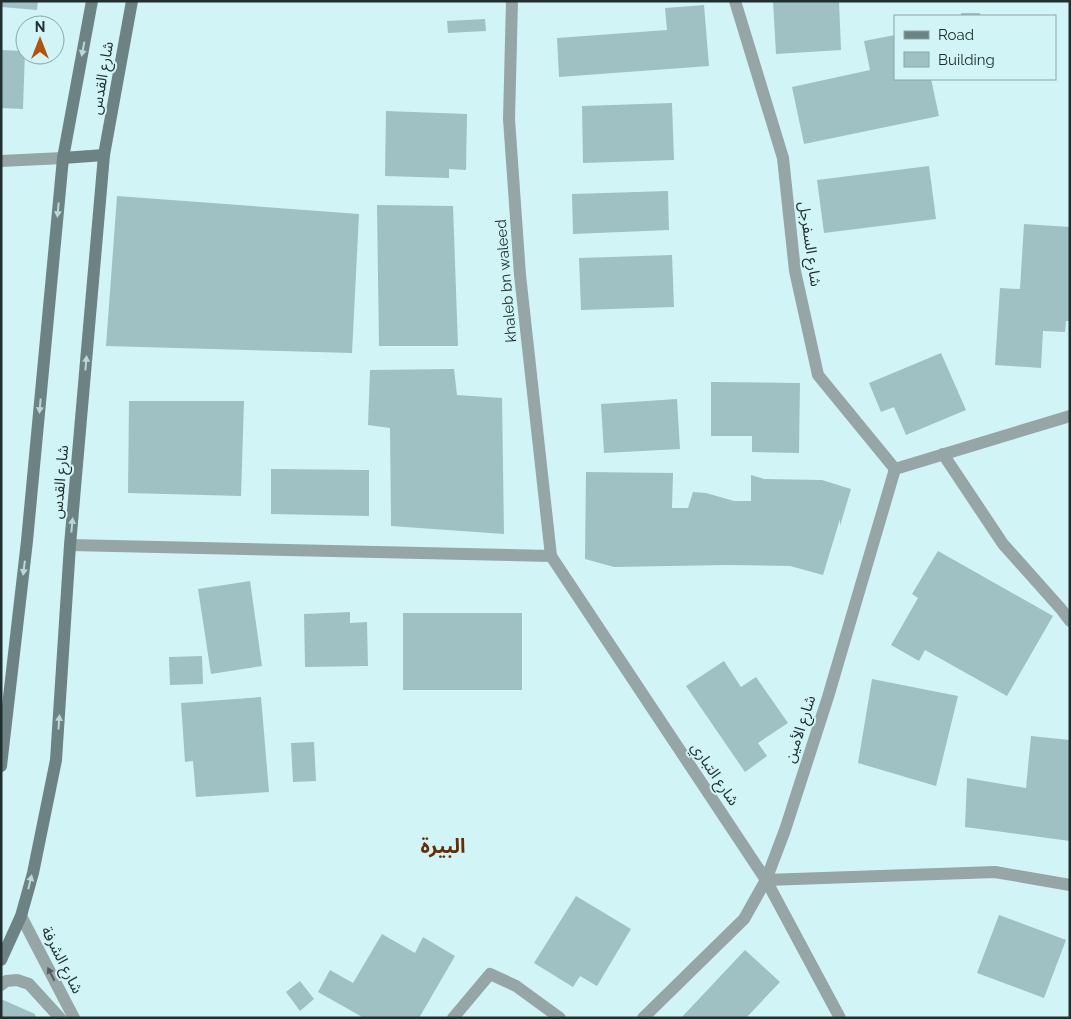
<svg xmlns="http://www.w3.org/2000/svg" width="1071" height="1019" font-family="Raleway,'Noto Sans Arabic',sans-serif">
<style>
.building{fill:#9fc1c3}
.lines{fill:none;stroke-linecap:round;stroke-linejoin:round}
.service{stroke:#96a5a6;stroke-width:12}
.minor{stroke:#96a5a6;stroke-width:12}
.secondary{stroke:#6d8283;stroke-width:12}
.oneway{fill:#b8d8da}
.oneway2{fill:#505e5f}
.labels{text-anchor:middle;stroke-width:4;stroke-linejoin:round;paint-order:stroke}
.street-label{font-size:15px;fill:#212f2f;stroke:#d1f5f7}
.district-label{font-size:20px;font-weight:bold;fill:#682c00;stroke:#d1f5f7}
</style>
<rect width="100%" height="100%" fill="#d1f5f7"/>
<g class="building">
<polygon points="1,1 38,1 37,10 1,7"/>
<polygon points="773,1 839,1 841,50 776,54"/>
<polygon points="704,5 709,66 559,77 557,38 667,30 665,8"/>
<rect x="961" y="13" width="19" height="3"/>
<polygon points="485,19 486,31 448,33 447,21"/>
<polygon points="895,35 895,79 931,79 939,116 804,144 792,87 870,70 864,41"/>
<polygon points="1,50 25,51 23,109 1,108"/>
<polygon points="672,103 674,160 583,163 582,106"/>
<polygon points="386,111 467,114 466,170 449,169 449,178 385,176"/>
<polygon points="929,166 936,219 824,233 817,180"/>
<polygon points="668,191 669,230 573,234 572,194"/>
<polygon points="117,196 359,214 352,353 106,346"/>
<polygon points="377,205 453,206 458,346 379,346"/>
<polygon points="1024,224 1070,227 1070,321 1066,321 1065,332 1043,331 1041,368 995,365 1000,288 1020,289"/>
<polygon points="672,255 674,307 581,310 579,258"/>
<polygon points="941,353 966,410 906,435 894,407 881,412 869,383"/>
<polygon points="454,369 457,395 502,398 504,534 391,526 390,428 368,425 370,370"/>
<polygon points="711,382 800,383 799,453 752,452 752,436 711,436"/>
<polygon points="677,399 680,449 604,453 601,404"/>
<polygon points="129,401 244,401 241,496 128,493"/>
<polygon points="271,469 369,470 369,516 271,514"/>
<polygon points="586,472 673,473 672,508 688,508 693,492 706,493 734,501 751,501 751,475 764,479 822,480 851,489 840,526 840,519 823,575 790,566 726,565 614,567 585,559"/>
<polygon points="938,551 1053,616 1007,696 925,650 919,661 891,645 918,598 912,594"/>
<polygon points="250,581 262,666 211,674 198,589"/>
<polygon points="350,612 350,623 367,622 368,666 305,667 304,614"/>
<rect x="403" y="613" width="119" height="77"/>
<polygon points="202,656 203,684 170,685 169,657"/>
<polygon points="724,661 741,687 756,677 788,723 758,743 767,756 745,772 686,686"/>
<polygon points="872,679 958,696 936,786 858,763"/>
<polygon points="261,697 269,792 196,797 193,761 185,762 181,703"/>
<polygon points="1031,736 1070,740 1070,841 965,827 967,778 1026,788"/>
<polygon points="314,742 316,781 293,782 291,743"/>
<polygon points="576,896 631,929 597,986 580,976 573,987 534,963"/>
<polygon points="999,915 1066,940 1044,998 977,973"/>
<polygon points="382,934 415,953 423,937 455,956 419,1018 364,1018 318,992 330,970 353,983"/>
<polygon points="745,950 780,982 746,1018 681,1018"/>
<polygon points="300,981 314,999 300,1011 286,992"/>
<polygon points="1,999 35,1014 36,1018 1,1018"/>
</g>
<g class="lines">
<polyline class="service" points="943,454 1003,544 1061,609 1070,621"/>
<g class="minor">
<polyline points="512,1 509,119 520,275 551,556 766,880 840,1018"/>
<polyline points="735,1 783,158 795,271 818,375 895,469"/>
<polyline points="1,161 63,158"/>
<polyline points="70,545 551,556"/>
<polyline points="766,880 995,872 1070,885"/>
<polyline points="21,916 74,1018"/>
<polyline points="1,985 6,981 17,980 29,984 60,1018"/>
<polyline points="453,1018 490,974 516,986 560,1018"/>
<polyline points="643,1018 744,919 766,880 785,830 828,697 895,469 1070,416"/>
</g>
<g class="secondary">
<polyline points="63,158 104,155"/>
<polyline points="1,766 27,541 63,158 92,1"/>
<polyline points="1,960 21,916 33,873 56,760 70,545 104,155 132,1"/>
</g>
</g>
<defs><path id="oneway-solid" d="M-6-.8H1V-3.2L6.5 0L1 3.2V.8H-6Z" transform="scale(1.25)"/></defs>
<g class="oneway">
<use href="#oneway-solid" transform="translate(83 49) rotate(101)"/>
<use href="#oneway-solid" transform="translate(58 210) rotate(95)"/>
<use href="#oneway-solid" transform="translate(86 363) rotate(-85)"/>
<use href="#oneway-solid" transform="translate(40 406) rotate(95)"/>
<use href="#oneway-solid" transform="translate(72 525) rotate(-85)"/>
<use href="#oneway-solid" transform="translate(24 568) rotate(97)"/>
<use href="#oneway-solid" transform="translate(59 722) rotate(-86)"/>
<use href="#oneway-solid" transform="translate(30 882) rotate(-76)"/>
</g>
<use class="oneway2" href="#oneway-solid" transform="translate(51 974) rotate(-117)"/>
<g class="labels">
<g class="street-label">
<text transform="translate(102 78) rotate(-80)" y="5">شارع القدس</text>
<text transform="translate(810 244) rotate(82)" y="5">شارع السفرجل</text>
<text transform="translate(506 281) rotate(-95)" y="5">khaleb bn waleed</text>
<text transform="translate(60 482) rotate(-85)" y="5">شارع القدس</text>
<text transform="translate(800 729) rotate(-72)" y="5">شارع الأمين</text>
<text transform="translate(715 774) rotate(56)" y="5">شارع التباري</text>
<text transform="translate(62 960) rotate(63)" y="5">شارع الشرفة</text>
</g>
<g class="district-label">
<text x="443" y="853">البيرة</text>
</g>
</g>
<rect width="1071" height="1019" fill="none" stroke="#212f2f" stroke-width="5"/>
<rect x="894" y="15" width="162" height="65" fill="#d1f5f7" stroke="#8ba6a7"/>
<rect x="904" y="31" width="25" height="8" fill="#6d8283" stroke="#8ba6a7"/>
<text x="938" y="40" font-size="15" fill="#212f2f">Road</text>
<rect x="904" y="52" width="25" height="15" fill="#9fc1c3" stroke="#8ba6a7"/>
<text x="938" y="65" font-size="15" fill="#212f2f">Building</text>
<g transform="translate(40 40)"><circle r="24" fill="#d1f5f7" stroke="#8ba6a7"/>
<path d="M0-4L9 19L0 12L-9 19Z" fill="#b35309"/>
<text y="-8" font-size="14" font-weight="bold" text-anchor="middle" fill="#212f2f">N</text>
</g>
</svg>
